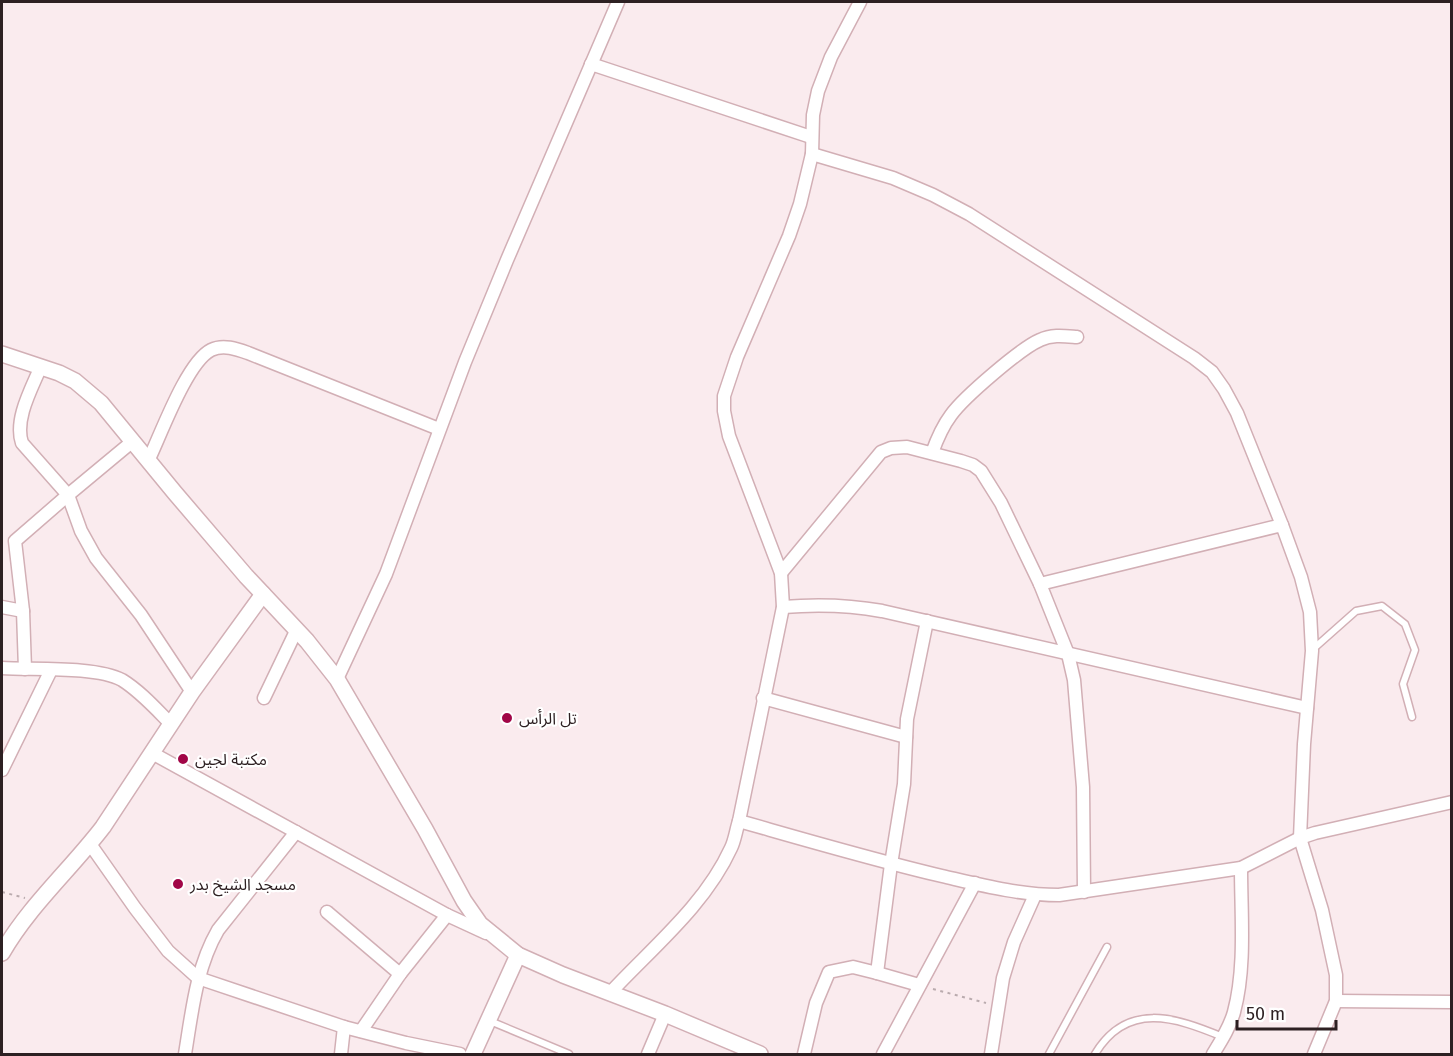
<svg xmlns="http://www.w3.org/2000/svg" width="1453" height="1056" font-family="'Fira Sans','Noto Sans Arabic',sans-serif">
<style>
.lines{fill:none;stroke-linecap:round;stroke-linejoin:round}
.service-casing{stroke:#d2afb5;stroke-width:9}
.minor-casing{stroke:#d2afb5;stroke-width:15}
.tertiary-casing{stroke:#d2afb5;stroke-width:18}
.path{stroke:#baabae;stroke-width:2;stroke-dasharray:3 4.5;stroke-linecap:butt}
.service{stroke:#fff;stroke-width:6}
.minor{stroke:#fff;stroke-width:12}
.tertiary{stroke:#fff;stroke-width:15}
.poi-dot{fill:#a10647;stroke:#fff;stroke-width:2}
.labels{text-anchor:middle;stroke-width:4.5;stroke-linejoin:round;paint-order:stroke}
.poi-label{font-size:16px;fill:#2d2022;stroke:#fff;text-anchor:start}
</style>
<rect width="100%" height="100%" fill="#faebee"/>
<g class="lines">
<defs>
<g id="service">
<polyline points="1312,650 1356,611 1382,606 1405,624 1415,650 1403,684 1412,717"/>
<polyline points="490,1021 569,1054"/>
<polyline points="1049,1054 1107,947"/>
<path d="M1095 1054C1127 1001 1175 1017 1223 1037"/>
</g>
<g id="minor">
<polyline points="591,64 811,137"/>
<polyline points="812,154 893,178 933,195 969,214 1194,358 1212,372 1224,389 1237,413 1282,525"/>
<path d="M41 366C32 388 14 419 22 443L68 495 81 531 96 558 141 615 192 692"/>
<path d="M932 453C937 439 942 427 951 415 964 397 1021 348 1040 340 1052 334 1065 336 1077 337"/>
<path d="M149 459C161 434 187 362 211 350 223 344 237 349 248 353L439 429"/>
<polyline points="781,573 881,452 891,448 907,447 961,461 973,465 981,471 1001,503 1040,584 1068,654 1074,680 1083,787 1084,892"/>
<polyline points="1040,584 1282,525 1301,577 1310,612 1312,651 1304,744 1300,838 1322,910 1336,975 1336,1001 1314,1054"/>
<polyline points="2,607 23,611"/>
<path d="M783 607C817 604 849 605 882 611L1307 708"/>
<path d="M2 668C33 670 96 666 122 680 140 691 156 709 171 724"/>
<polyline points="25,669 23,611 15,541 68,495 133,441"/>
<polyline points="337,679 386,574 465,362 507,260 618,2"/>
<polyline points="264,698 297,629"/>
<polyline points="763,698 906,737"/>
<polyline points="152,753 447,915 486,933"/>
<polyline points="2,770 51,670"/>
<path d="M739 821C806 840 874 860 942 876 981 885 1019 895 1059 895L1241 868 1300 838 1315 833 1452 802"/>
<polyline points="90,844 135,908 168,951 198,978 344,1027 406,1043 460,1054"/>
<polyline points="327,912 400,974"/>
<polyline points="877,973 919,985"/>
<path d="M611 992C653 947 705 905 731 848 735 840 736 830 739 821L783 607 781 573 729 436 724 411V396L737 357 789 236 800 204 812 154 813 115 818 91 831 57 860 2"/>
<polyline points="1336,1001 1452,1002"/>
<polyline points="361,1031 400,974 447,915"/>
<path d="M185 1054C192 1012 196 968 218 930L296 832"/>
<polyline points="341,1054 344,1027"/>
<polyline points="648,1054 665,1014"/>
<polyline points="804,1054 816,1003 829,972 853,967 877,973 891,864 904,784 907,719 927,621"/>
<polyline points="883,1054 975,883"/>
<polyline points="991,1054 1003,978 1014,942 1035,895"/>
<path d="M1213 1054C1221 1041 1230 1027 1234 1012 1246 967 1241 915 1241 868"/>
</g>
<g id="tertiary">
<polyline points="2,354 59,373 75,381 101,403 175,493 246,576 307,641 337,679 425,829 464,901 480,924 518,955 563,975 665,1014 760,1054"/>
<path d="M2 953C29 906 70 870 103 827L192 692 263 594"/>
<polyline points="473,1054 518,955"/>
</g>
</defs>
<use href="#service" class="service-casing"/>
<use href="#minor" class="minor-casing"/>
<use href="#tertiary" class="tertiary-casing"/>
<g class="path">
<polyline points="2,892 25,898"/>
<polyline points="933,989 986,1003"/>
</g>
<use href="#service" class="service"/>
<use href="#minor" class="minor"/>
<use href="#tertiary" class="tertiary"/>
</g>
<g class="poi-dot">
<circle cx="507" cy="718" r="6"/>
<circle cx="183" cy="759" r="6"/>
<circle cx="178" cy="884" r="6"/>
</g>
<g class="labels">
<g class="poi-label">
<text x="519" y="724">تل الرأس</text>
<text x="195" y="765">مكتبة لجين</text>
<text x="190" y="890">مسجد الشيخ بدر</text>
</g>
</g>
<rect width="1453" height="1056" fill="none" stroke="#2d2022" stroke-width="6"/>
<path d="M1237 1020v9h99v-9" fill="none" stroke="#2d2022" stroke-width="3"/>
<text x="1246" y="1020" font-size="18" fill="#2d2022" stroke="#ffffff" stroke-width="4.5" paint-order="stroke">50 m</text>
</svg>
